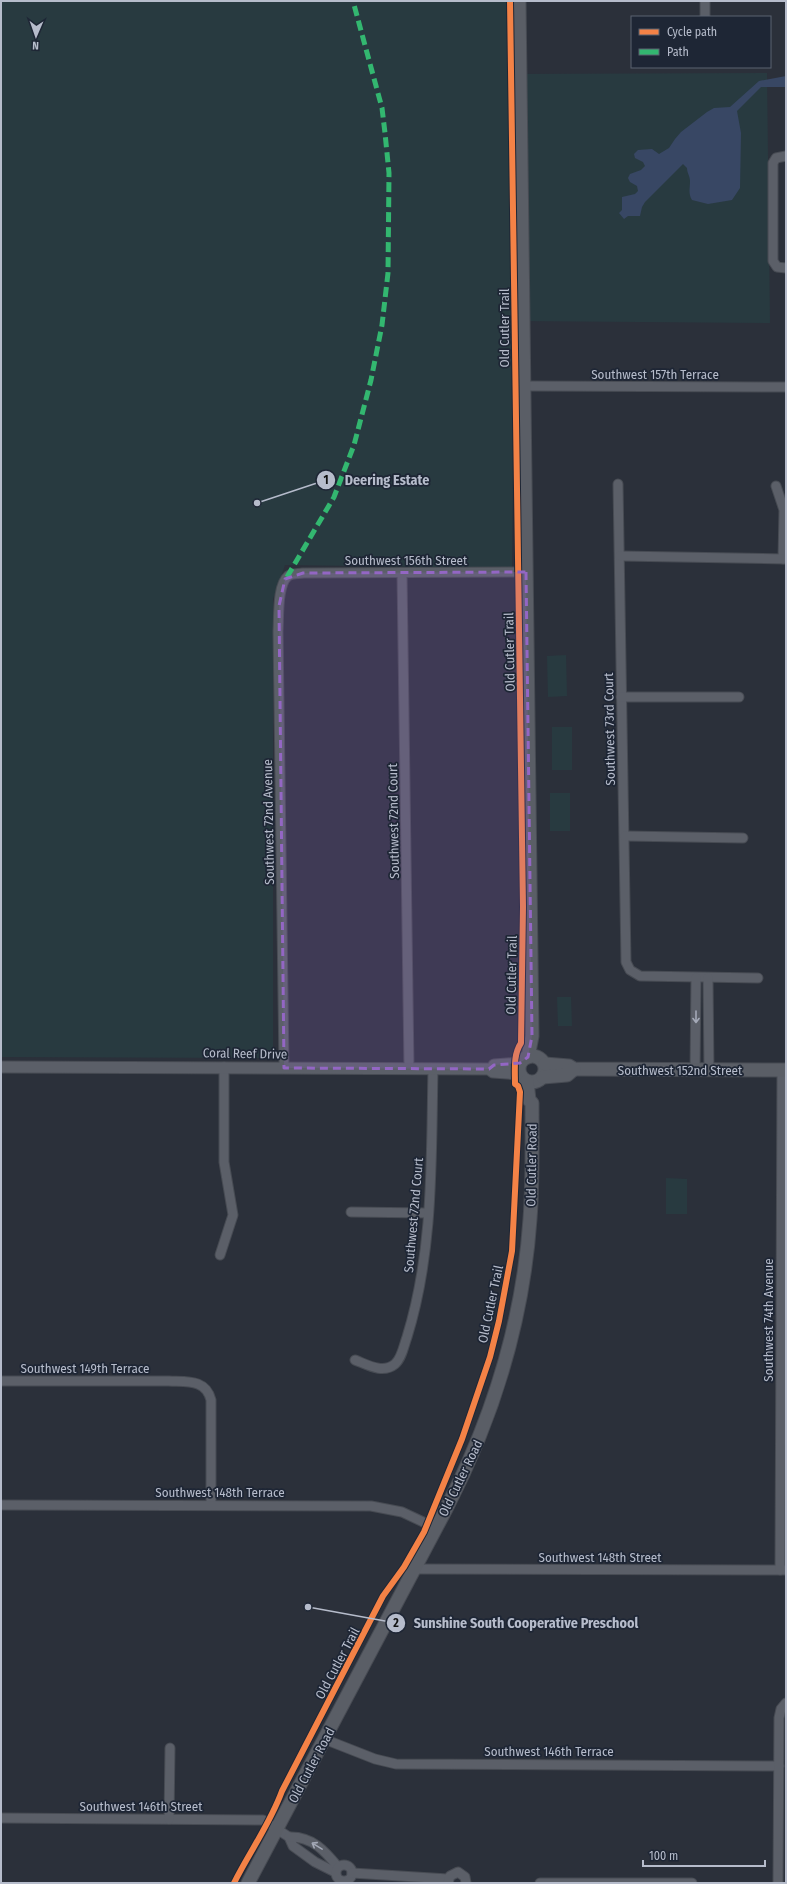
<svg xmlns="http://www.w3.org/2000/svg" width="787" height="1884" font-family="'Fira Sans Condensed',sans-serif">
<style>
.green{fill:#283a40}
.water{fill:#384764}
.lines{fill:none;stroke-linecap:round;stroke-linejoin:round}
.minor-casing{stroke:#474b53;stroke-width:11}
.tertiary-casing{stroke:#474b53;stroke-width:13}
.secondary-casing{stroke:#474b53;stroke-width:15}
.minor{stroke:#5b5f68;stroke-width:9}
.tertiary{stroke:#5b5f68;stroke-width:11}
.secondary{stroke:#5a5e66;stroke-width:13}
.quiet{stroke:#33b770;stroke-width:5;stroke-dasharray:10 5;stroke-linecap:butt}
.cycleway-casing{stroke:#1e2635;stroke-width:8}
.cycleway{stroke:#f48246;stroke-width:6}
.oneway{stroke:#a4a9b7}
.marked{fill:#9366c4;fill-opacity:0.2;stroke:#9366c4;stroke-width:3;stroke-dasharray:8 5;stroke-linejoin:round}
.labels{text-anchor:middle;stroke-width:3.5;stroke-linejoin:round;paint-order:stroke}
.street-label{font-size:13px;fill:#b6bccb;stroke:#1e2635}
.leader{fill:none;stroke:#b6bccb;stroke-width:1.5}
.callout-dot{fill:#b6bccb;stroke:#1e2635;stroke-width:1.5}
.mark-label{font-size:12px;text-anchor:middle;font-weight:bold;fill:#111}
.callout-label{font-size:14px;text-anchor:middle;font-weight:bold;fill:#b6bccb;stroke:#1e2635;stroke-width:3.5;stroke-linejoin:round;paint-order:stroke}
</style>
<rect width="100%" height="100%" fill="#2b303a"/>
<g class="green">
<polygon points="1,1 507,1 510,74 767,73 770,323 514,321 512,568 285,565 273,599 273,1058 1,1057"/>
<polygon points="566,655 567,696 548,697 547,656"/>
<rect x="552" y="727" width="20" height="43"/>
<rect x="550" y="793" width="20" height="38"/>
<polygon points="557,997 571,997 572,1026 558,1026"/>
<polygon points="666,1178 687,1179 687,1214 666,1214"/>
</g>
<path class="water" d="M786 76V87H761L737 111 741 133 740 188 732 200 708 204 692 200C688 193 690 189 690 181 690 176 687 173 687 168L683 164 645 202 642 207 640 216H628L624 219 619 213 622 210V197L635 194 638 191 637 186 630 182 628 178 630 174 641 170 645 166 643 162 635 158 634 154 638 150 652 149 659 154 669 148 675 139 681 132 707 112 714 108 730 107 759 81Z"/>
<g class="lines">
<defs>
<g id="minor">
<polyline points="705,1 705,17"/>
<polyline points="786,156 776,158 773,163 773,261 777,267 786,268"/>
<polyline points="525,386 786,387"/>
<polyline points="618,484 626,962 630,970 640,976 758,978"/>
<polyline points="776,486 784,510 783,559"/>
<polyline points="620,556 786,559"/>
<polyline points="402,573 409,1068"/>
<polyline points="621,697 739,697"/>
<polyline points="625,836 743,838"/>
<polyline points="708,978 709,1071"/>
<path d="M284 1068 278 631C279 617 277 585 288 576 292 573 298 574 303 573L526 572"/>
<polyline points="695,1071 696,978"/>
<polyline points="351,1212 428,1213"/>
<polyline points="220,1255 233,1215 224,1162 224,1067"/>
<path d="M355 1360C368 1365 383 1374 395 1364 402 1358 404 1345 407 1337 434 1250 431 1158 433 1069"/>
<path d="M1 1381H169C187 1382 206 1379 211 1400V1505"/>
<polyline points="1,1505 371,1506 402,1512 436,1528"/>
<polyline points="414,1569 785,1570"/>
<polyline points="780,1570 782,1070"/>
<polyline points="324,1739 375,1759 396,1764 779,1766"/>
<polyline points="1,1818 263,1820 289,1837 293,1846 315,1862 335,1872"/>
<polyline points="169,1819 170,1748"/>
<path d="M289 1837C312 1836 325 1851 338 1867"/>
<circle cx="344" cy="1873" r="8"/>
<polyline points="352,1873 448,1879"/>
<polyline points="448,1883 450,1876 458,1872 465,1877 466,1883"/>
<polyline points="540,1883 692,1883"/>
<polyline points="778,1883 779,1718 781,1709 786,1703"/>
</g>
<g id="tertiary">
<polyline points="494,1065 520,1063"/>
<polyline points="1,1067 489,1069 493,1072 520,1074"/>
</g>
<g id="secondary">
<polyline points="519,1 532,1036 528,1057"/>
<circle cx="532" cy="1069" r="13"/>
<polyline points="545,1064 569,1066 574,1069 786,1070"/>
<polyline points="543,1077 567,1075 574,1069"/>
<path d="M248 1883 446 1509C493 1418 523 1321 530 1219 533 1180 532 1142 532 1103L529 1100 527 1081"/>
</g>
</defs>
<use href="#minor" class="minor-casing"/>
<use href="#tertiary" class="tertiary-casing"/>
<use href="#secondary" class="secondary-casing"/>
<use href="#minor" class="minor"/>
<use href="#tertiary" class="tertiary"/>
<use href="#secondary" class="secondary"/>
<polyline class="quiet" points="287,577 334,497 354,445 371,380 382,325 388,273 389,173 385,133 382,108 353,1"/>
<defs>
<path id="cycleway" d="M234 1883C250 1851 270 1824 282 1791L383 1596 404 1567 424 1532 462 1439 490 1357 499 1321 512 1251 520 1092 518 1086 515 1084C515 1070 513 1055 521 1043L523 907 510 1"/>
</defs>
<use href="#cycleway" class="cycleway-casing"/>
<use href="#cycleway" class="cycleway"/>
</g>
<defs><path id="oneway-shaft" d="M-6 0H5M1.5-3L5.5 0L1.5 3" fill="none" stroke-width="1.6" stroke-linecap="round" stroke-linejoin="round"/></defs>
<g class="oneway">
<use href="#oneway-shaft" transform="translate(696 1017) rotate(90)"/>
<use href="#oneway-shaft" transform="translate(317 1846) rotate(-149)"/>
</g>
<path class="marked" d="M526 572 532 1036 528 1057 520 1063 494 1065 489 1069 284 1068 279 606 285 579 303 573Z"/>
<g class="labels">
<g class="street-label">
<text transform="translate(504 328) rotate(-90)" y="5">Old Cutler Trail</text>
<text x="655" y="379">Southwest 157th Terrace</text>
<text x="406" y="565">Southwest 156th Street</text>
<text transform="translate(509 652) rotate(-91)" y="5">Old Cutler Trail</text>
<text transform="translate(609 729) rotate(-91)" y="5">Southwest 73rd Court</text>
<text transform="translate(393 821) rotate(-91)" y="5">Southwest 72nd Court</text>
<text transform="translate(268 822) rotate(-91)" y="5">Southwest 72nd Avenue</text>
<text transform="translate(511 975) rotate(-89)" y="5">Old Cutler Trail</text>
<text transform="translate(245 1053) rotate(1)" y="5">Coral Reef Drive</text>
<text x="680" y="1075">Southwest 152nd Street</text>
<text transform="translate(531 1165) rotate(-89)" y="5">Old Cutler Road</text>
<text transform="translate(413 1215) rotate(-85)" y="5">Southwest 72nd Court</text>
<text transform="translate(490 1304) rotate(-78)" y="5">Old Cutler Trail</text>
<text transform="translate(768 1320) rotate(-90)" y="5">Southwest 74th Avenue</text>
<text x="85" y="1373">Southwest 149th Terrace</text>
<text transform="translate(460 1478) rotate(-64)" y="5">Old Cutler Road</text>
<text x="220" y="1497">Southwest 148th Terrace</text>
<text x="600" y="1562">Southwest 148th Street</text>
<text transform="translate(337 1663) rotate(-62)" y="5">Old Cutler Trail</text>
<text x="549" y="1756">Southwest 146th Terrace</text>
<text transform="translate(311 1765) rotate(-62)" y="5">Old Cutler Road</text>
<text x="141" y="1811">Southwest 146th Street</text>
</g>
</g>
<path class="leader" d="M257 503L326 480M308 1607L396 1623"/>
<g class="callout-dot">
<circle cx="257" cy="503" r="4"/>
<circle cx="308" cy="1607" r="4"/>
<circle cx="326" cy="480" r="10"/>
<circle cx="396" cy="1623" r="10"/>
</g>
<g class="mark-label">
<text x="326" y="484">1</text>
<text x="396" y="1627">2</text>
</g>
<g class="callout-label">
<text x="387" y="485">Deering Estate</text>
<text x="526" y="1628">Sunshine South Cooperative Preschool</text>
</g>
<rect width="787" height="1884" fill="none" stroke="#b6bccb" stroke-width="4"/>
<rect x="631" y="16" width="140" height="52" fill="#1e2635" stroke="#5b6271"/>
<rect x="639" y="29" width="20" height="6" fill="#f48246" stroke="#5b6271"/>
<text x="667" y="36" font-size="12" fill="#b6bccb">Cycle path</text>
<rect x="639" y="49" width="20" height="6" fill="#33b770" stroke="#5b6271"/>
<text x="667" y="56" font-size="12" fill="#b6bccb">Path</text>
<g transform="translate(36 36) rotate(182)" stroke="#1e2635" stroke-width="3" paint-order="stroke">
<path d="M0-3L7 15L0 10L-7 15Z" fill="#b6bccb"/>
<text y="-6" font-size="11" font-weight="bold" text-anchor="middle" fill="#b6bccb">N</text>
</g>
<path d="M643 1860v6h122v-6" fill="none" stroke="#b6bccb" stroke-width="2"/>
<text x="649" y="1860" font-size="12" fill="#b6bccb" stroke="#1e2635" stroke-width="3" paint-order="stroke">100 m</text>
</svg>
